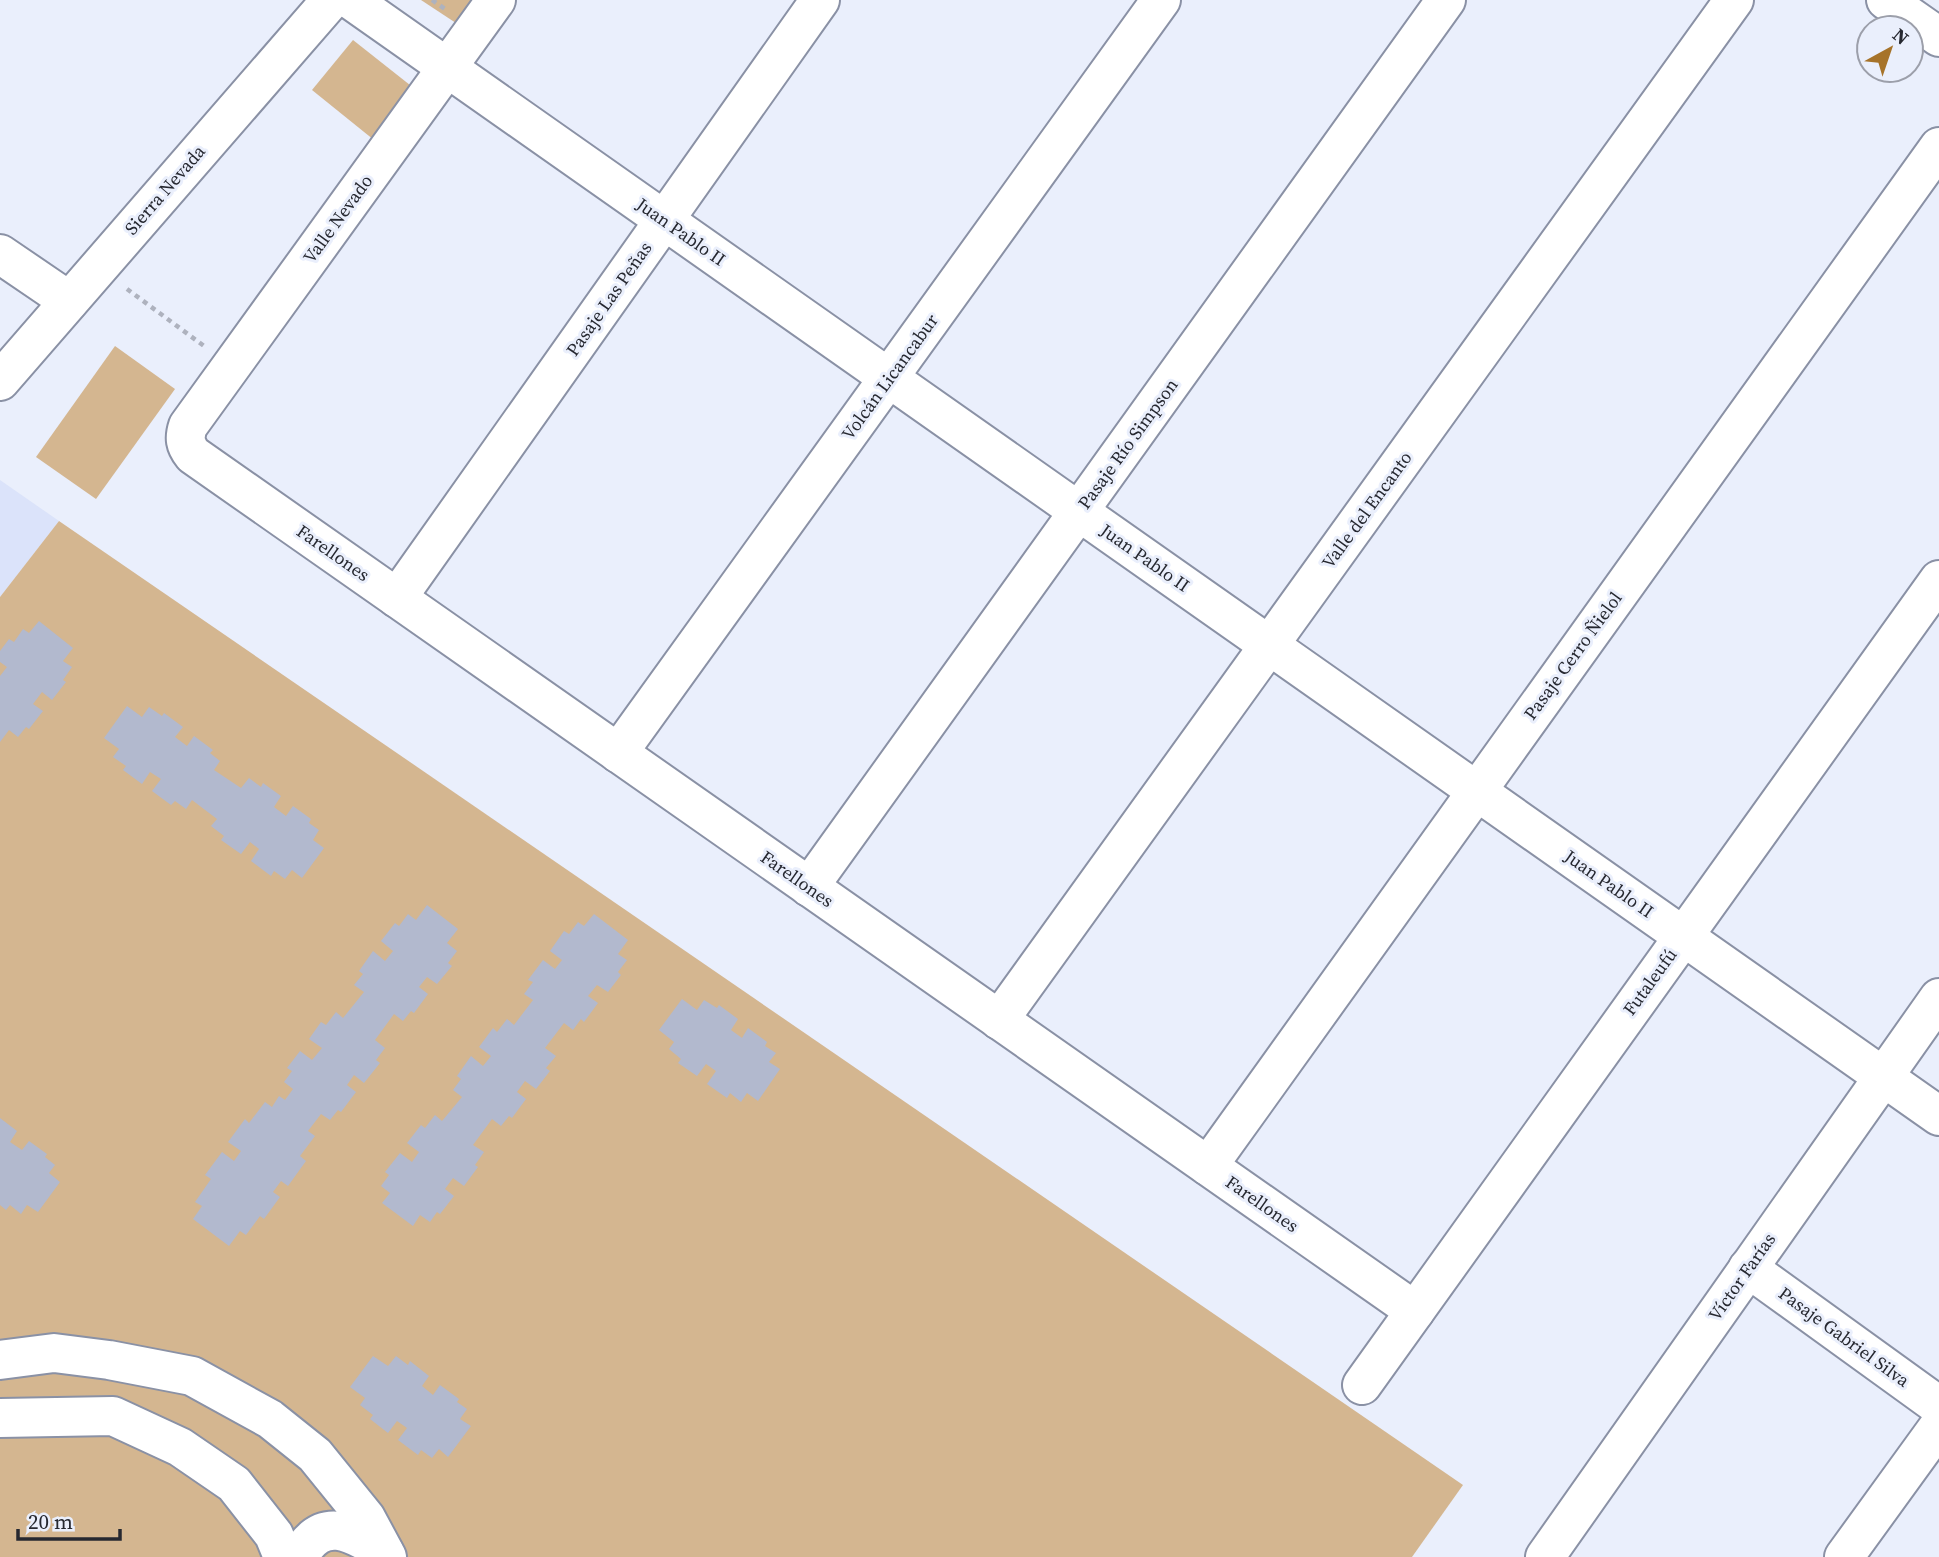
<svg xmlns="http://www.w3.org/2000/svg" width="1939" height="1557" font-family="'Source Serif 4',serif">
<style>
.built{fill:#dbe3fa}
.green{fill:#d4b690}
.building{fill:#b2b9ce}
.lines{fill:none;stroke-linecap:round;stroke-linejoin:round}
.minor-casing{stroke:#8a91a5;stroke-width:42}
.major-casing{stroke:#8a91a5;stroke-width:42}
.path{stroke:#aeb2be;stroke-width:4.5;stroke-dasharray:5 5;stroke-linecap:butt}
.minor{stroke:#fff;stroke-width:38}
.major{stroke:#fff;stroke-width:38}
.labels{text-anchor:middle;stroke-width:6;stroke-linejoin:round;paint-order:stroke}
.street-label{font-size:18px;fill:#262830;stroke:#eaeffc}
</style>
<rect width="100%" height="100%" fill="#eaeffc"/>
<polygon class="built" points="0,480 59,521 0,597"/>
<g class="green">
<polygon points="421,0 481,0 462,27"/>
<polygon points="353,40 415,89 374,140 312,90"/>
<polygon points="115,346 175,389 96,499 36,457"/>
<polygon points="59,521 1463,1485 1412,1557 0,1557 0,597"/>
</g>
<g class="building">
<polygon points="39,621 73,648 63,661 72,667 63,680 66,682 52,700 42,692 33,704 43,711 29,729 26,727 18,737 9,730 0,742 0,676 7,667 0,662 0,651 9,639 14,642 23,629 29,633"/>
<polygon points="127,706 142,717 149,707 162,716 164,713 183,727 175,737 187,746 194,736 213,750 210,753 220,761 214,770 241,788 249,778 261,787 263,783 281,796 274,807 286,816 293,806 311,819 309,823 319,830 313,840 324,848 302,878 292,870 285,879 274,871 271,876 251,861 259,849 250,842 241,854 221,840 224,836 211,826 217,819 192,800 186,809 175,801 171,805 152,791 161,779 150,772 142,784 123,770 126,766 113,757 119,749 104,738"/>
<polygon points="427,905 458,929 447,943 457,951 448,963 452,966 437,984 427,977 419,987 428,994 414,1013 411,1011 403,1021 394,1014 375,1040 385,1048 376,1060 380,1063 364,1083 354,1075 347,1085 356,1092 341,1112 338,1110 330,1120 321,1114 308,1131 315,1136 300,1156 306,1161 288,1186 281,1181 273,1192 280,1197 264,1219 260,1216 246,1235 240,1231 229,1246 193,1219 202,1206 195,1202 211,1179 205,1175 222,1152 234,1161 241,1151 228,1142 245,1119 249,1123 265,1102 272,1107 279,1096 285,1100 293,1089 284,1082 292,1071 287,1068 300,1051 312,1060 322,1048 309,1039 321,1022 326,1025 336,1012 343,1018 364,992 354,985 363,974 359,971 373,951 385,961 393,951 381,941 395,923 399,926 408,914 416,920"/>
<polygon points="594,914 628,940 618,954 627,960 618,972 621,975 608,992 597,985 588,996 598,1003 584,1022 581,1019 573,1030 564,1023 545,1048 556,1056 546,1068 550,1071 536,1089 525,1081 517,1092 526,1099 512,1118 509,1116 501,1126 492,1119 473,1145 484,1152 475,1165 478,1167 464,1186 453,1178 445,1189 454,1196 440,1214 437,1212 430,1222 420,1215 413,1226 382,1203 390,1193 381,1186 389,1175 385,1172 400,1153 412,1162 419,1152 407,1143 421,1125 425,1128 435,1115 442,1121 462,1097 453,1090 461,1079 457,1076 471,1056 483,1066 491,1056 479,1047 493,1028 497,1032 507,1019 514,1025 533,1000 524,994 533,982 528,980 543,960 555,969 562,960 550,951 564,931 569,934 578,922 584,926"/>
<polygon points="682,999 697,1010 704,1000 717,1008 719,1005 738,1019 731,1030 742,1038 748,1028 767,1042 765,1046 776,1053 769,1062 780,1069 758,1101 747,1093 741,1102 730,1093 727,1098 707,1084 716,1071 706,1064 697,1076 678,1063 681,1059 669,1049 674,1042 659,1030"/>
<polygon points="0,1118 17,1131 10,1142 22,1150 29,1141 47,1154 45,1157 55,1165 49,1173 60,1182 38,1212 27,1205 21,1214 10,1205 6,1210 0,1205"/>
<polygon points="373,1356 388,1366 396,1356 408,1365 410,1361 429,1376 422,1386 433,1395 440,1385 459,1399 457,1402 467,1409 460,1419 471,1426 448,1457 439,1449 432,1458 421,1450 418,1455 398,1440 407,1428 397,1421 388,1433 370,1419 373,1415 360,1405 365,1398 350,1387"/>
</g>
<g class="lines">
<defs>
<g id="minor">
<polyline points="351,0 1939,1116"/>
<path d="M496 0 188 426C184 438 185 445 193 455L1415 1311"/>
<polyline points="0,254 69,301"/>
<polyline points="0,381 331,0"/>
<polyline points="397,598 820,0"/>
<polyline points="618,753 1161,0"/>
<polyline points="809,887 1446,0"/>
<polyline points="999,1020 1734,0"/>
<polyline points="1208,1166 1939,147"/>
<polyline points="1748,1268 1939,1406"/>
<polyline points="0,1360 54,1353 109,1360 192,1376 270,1419 315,1455 366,1518 387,1557"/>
<polyline points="1362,1385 1939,580"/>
<polyline points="0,1418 113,1416 180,1447 234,1484 274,1535 283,1557"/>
<path d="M299 1557C322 1514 352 1532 384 1552"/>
<polyline points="1545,1557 1939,998"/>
<polyline points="1844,1557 1939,1426"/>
</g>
<polyline id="major" points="1886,0 1939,37"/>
</defs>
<use href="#minor" class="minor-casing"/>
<use href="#major" class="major-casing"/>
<g class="path">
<polyline points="432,0 445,9"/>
<polyline points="127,289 204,346"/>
</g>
<use href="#minor" class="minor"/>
<use href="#major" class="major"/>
</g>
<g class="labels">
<g class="street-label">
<text transform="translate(165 190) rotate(-49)" y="6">Sierra Nevada</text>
<text transform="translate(338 219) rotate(-54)" y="6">Valle Nevado</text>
<text transform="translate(681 232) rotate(35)" y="6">Juan Pablo II</text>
<text transform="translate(609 299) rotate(-55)" y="6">Pasaje Las Peñas</text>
<text transform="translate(890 377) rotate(-54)" y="6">Volcán Licancabur</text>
<text transform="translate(1128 444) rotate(-54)" y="6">Pasaje Río Simpson</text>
<text transform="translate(1367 510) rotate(-54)" y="6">Valle del Encanto</text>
<text transform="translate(333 553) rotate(35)" y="6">Farellones</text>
<text transform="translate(1145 558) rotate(35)" y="6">Juan Pablo II</text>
<text transform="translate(1573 656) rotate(-54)" y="6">Pasaje Cerro Ñielol</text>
<text transform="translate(797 879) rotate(35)" y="6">Farellones</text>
<text transform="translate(1609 884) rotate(35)" y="6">Juan Pablo II</text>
<text transform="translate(1650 982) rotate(-54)" y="6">Futaleufú</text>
<text transform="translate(1262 1204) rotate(35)" y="6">Farellones</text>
<text transform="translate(1742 1277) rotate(-55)" y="6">Víctor Farías</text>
<text transform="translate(1844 1337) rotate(36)" y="6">Pasaje Gabriel Silva</text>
</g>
</g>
<g transform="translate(1890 49) rotate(40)"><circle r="33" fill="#eaeffc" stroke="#9c9faa" stroke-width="2"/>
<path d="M0-5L12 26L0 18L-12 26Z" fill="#a6732a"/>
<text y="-10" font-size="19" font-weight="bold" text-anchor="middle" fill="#262830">N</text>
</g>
<path d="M18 1529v10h102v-10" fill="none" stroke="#262830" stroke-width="3.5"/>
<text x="28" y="1529" font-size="21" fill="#262830" stroke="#eaeffc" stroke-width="5" paint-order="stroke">20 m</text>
</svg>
